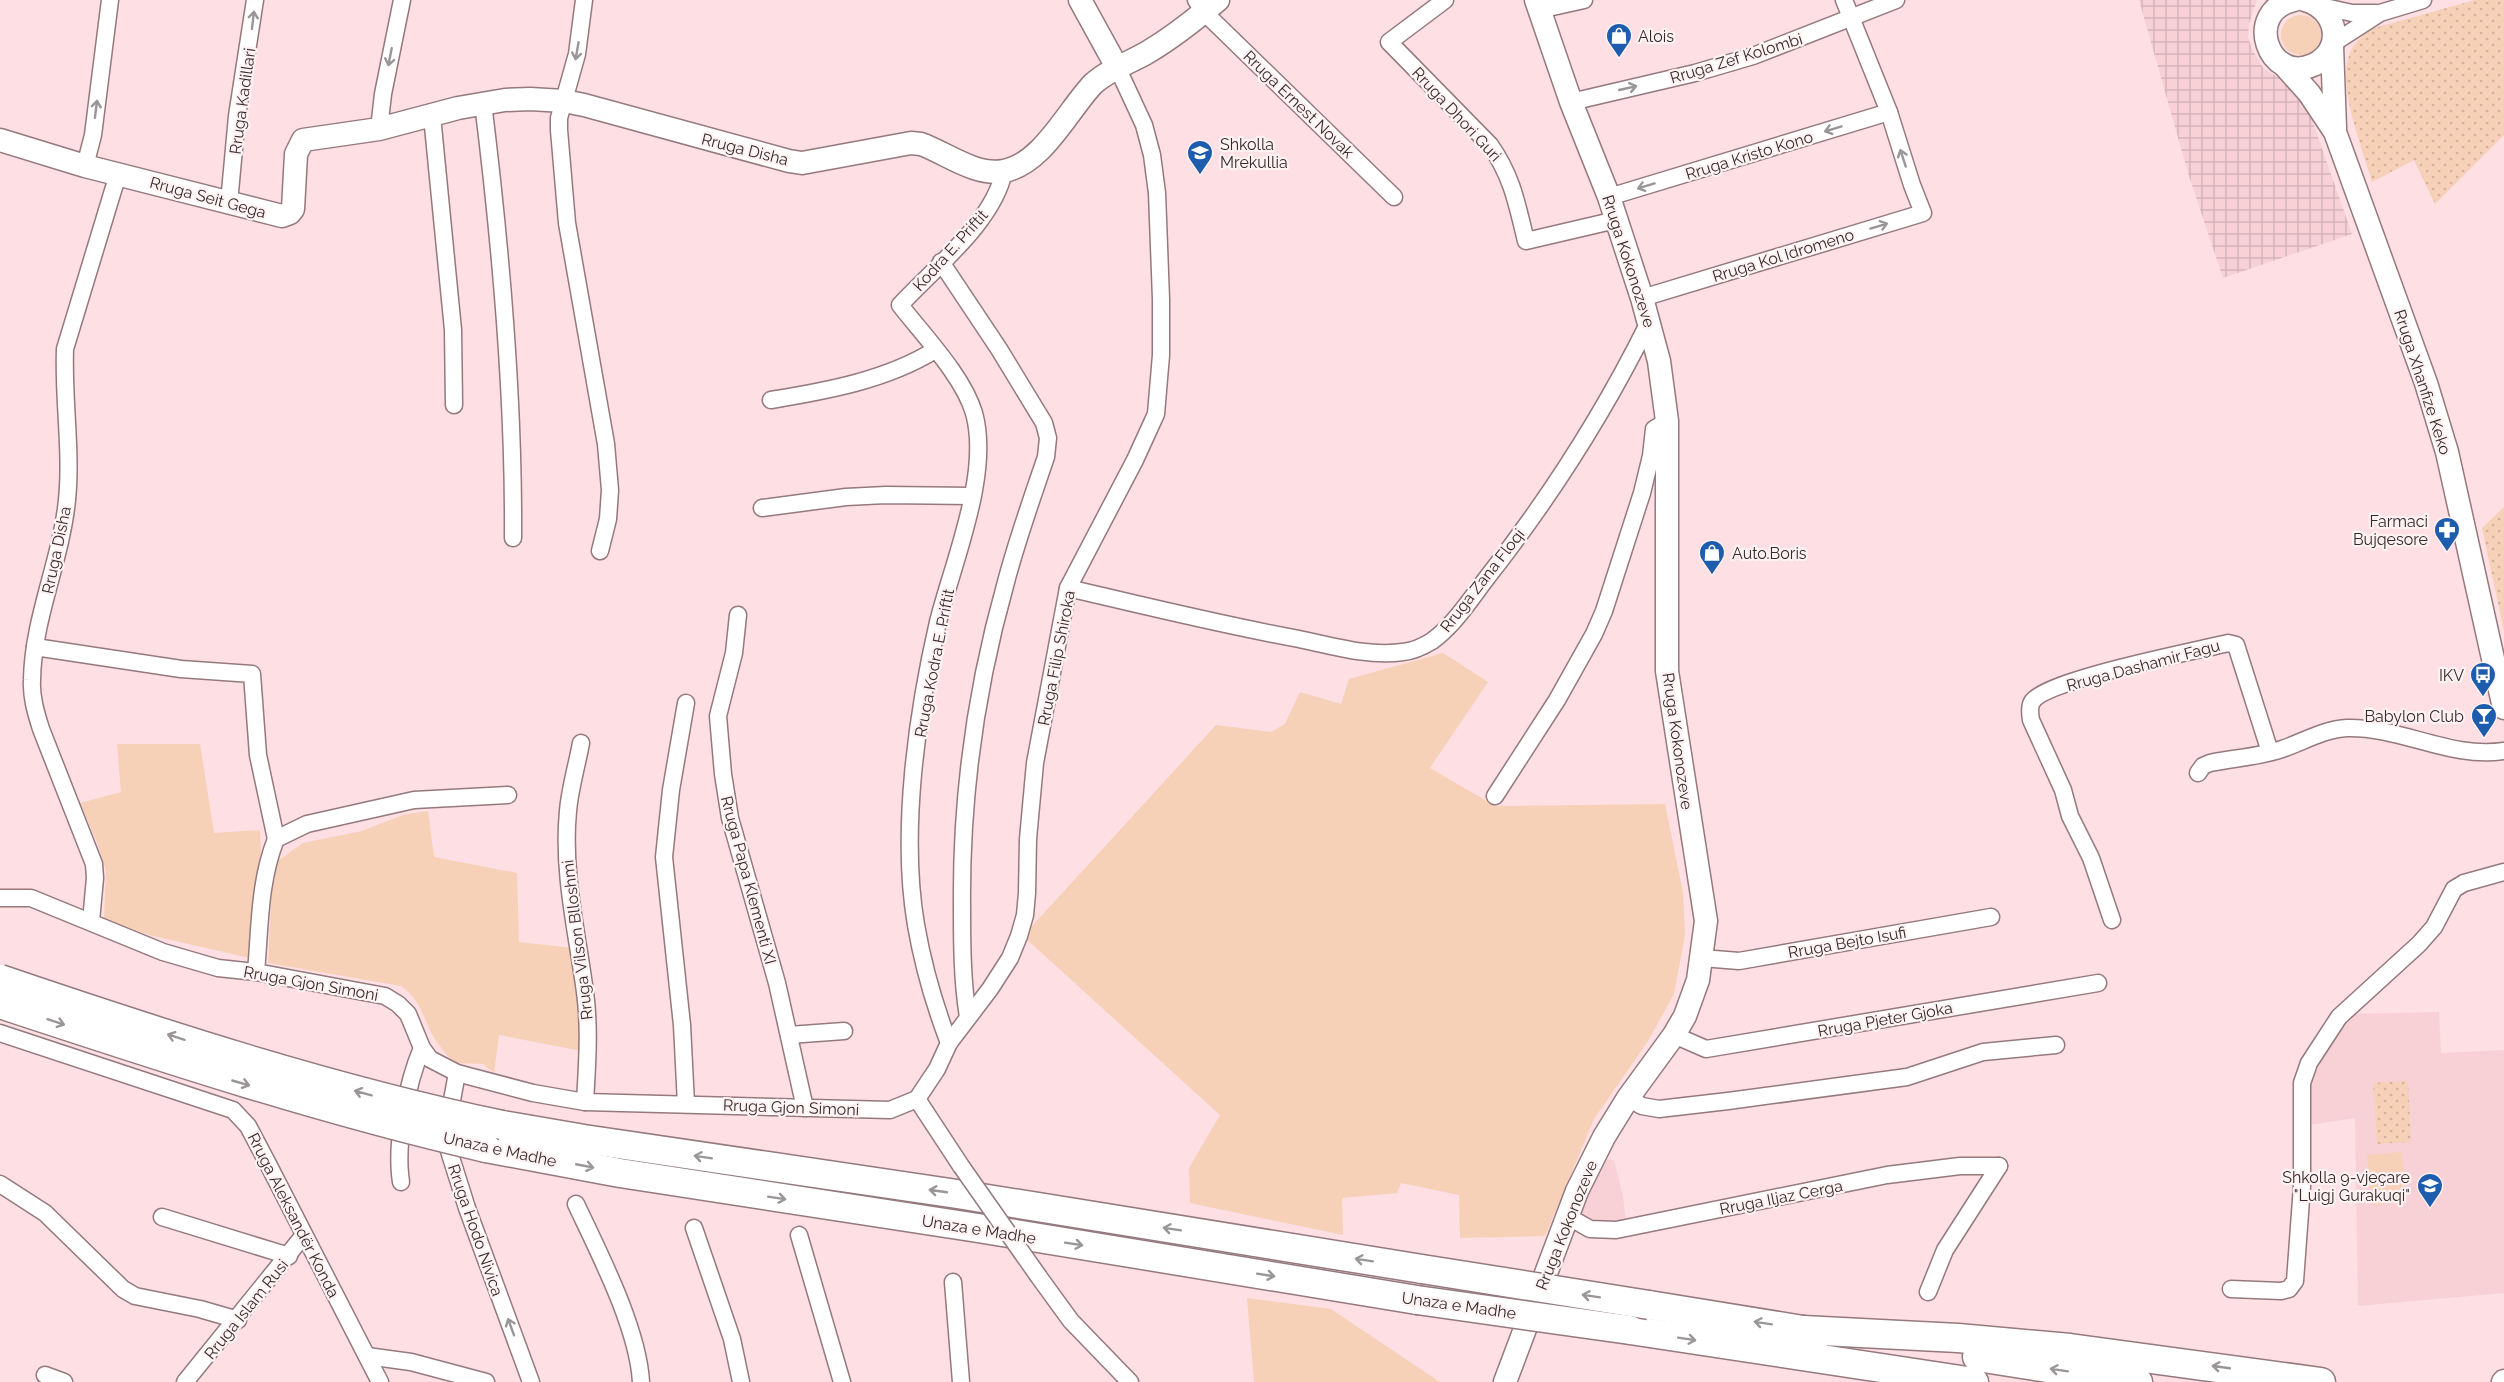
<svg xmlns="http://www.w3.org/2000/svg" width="2504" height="1382" font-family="Raleway,sans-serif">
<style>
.built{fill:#f8d1d7}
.industrial{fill:url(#industrial-grid)}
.grass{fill:#f7d0b8}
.park{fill:url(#park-dots)}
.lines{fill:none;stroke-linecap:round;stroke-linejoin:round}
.street-casing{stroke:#94797d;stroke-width:19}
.secondary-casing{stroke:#94797d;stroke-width:25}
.highway-casing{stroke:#94797d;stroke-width:31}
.street{stroke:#fff;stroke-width:16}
.secondary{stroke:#fff;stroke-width:22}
.highway{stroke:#fff;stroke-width:28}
.street-bridge-casing{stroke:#94797d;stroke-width:19;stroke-linecap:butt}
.highway-bridge-casing{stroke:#94797d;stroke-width:31;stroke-linecap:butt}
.street-bridge{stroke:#fff;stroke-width:16}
.highway-bridge{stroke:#fff;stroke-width:28}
.oneway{stroke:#9a9596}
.labels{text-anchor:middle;stroke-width:4.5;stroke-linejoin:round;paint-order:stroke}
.poi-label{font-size:16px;fill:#362b2c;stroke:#fef2f3;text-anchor:end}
.street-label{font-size:16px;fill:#362b2c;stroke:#fef2f3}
</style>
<defs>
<pattern id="industrial-grid" width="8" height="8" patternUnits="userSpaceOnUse" patternTransform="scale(1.5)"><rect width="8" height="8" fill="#f8d1d7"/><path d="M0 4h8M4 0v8" fill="none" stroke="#d5b4b9"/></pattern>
<pattern id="park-dots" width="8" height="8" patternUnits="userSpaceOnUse" patternTransform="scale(1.5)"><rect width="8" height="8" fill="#f7d0b8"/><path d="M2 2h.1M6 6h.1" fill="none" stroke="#d4b39e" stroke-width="1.8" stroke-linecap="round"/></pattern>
</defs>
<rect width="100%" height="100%" fill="#fedfe3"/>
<g class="built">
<polygon points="2439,1012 2441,1053 2504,1050 2504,1293 2358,1306 2355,1118 2310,1125 2307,1105 2308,1073 2352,1014"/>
<polygon points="1603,1160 1614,1160 1623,1196 1626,1222 1592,1225 1580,1215"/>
</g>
<polygon class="industrial" points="2139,0 2257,0 2249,24 2248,37 2252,49 2264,69 2290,84 2305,100 2352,234 2223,278 2188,173"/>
<g class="grass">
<circle cx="2301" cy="35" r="20"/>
<polygon points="1443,653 1488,682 1430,768 1495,806 1665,804 1683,893 1685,935 1674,994 1648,1041 1594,1119 1545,1236 1460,1238 1459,1195 1401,1183 1397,1193 1342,1198 1343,1235 1190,1203 1189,1168 1220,1115 1023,936 1216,725 1271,732 1285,724 1300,692 1341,704 1349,679"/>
<polygon points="117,744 200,744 214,833 260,830 261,858 250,958 149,935 104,918 106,871 97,842 80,803 121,792"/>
<path d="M428 811 434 857 517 873 519 942 572 948 582 1051 499 1035 494 1073 483 1064 454 1063C446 1054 439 1046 433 1036 423 1017 420 999 401 986L268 963 273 871 279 860 303 843 362 831 403 815Z"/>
<polygon points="2402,1152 2406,1202 2371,1205 2367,1155"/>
<polygon points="1247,1298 1331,1309 1440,1382 1254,1382"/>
</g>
<g class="park">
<path d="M2475 0H2504V135L2435 204 2414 160 2372 182C2363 148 2336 86 2350 53 2354 42 2363 36 2371 29Z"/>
<polygon points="2504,507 2504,631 2482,528"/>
<polygon points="2408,1081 2411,1142 2377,1144 2373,1083"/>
</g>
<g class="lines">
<defs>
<g id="street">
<polyline points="584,0 577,54 559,118 559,130 567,223 606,444 610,490 608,519 600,551"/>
<polyline points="1196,0 1204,12 1394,197"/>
<path d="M1445 0 1389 42 1490 145C1512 176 1517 204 1526 241L1616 220"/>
<polyline points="2320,6 2352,13 2376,13"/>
<polyline points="1539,10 1584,0"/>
<polyline points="2332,44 2380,13 2423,0"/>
<polyline points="1571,102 1695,73 1753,56 1896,0"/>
<path d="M483 103C501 248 514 393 513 538"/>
<polyline points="432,116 453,330 454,405"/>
<polyline points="379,129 383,94 402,0"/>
<polyline points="85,166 93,135 110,0"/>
<polyline points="1609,197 1889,112"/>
<polyline points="229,203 237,116 255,0"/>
<path d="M941 262 999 349 1044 423 1048 438 1046 457C1032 498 1017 540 1006 582 976 688 961 795 962 904 962 942 962 980 968 1017"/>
<polyline points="1642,298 1923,213 1912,185 1889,112 1844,0"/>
<path d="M771 400C826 391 887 380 935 350"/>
<polyline points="762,508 846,497 886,495 972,496"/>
<path d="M1068 588C1145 606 1222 625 1299 639 1332 646 1369 657 1403 652 1413 651 1424 646 1432 641 1454 625 1470 600 1486 579 1549 499 1604 413 1649 322"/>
<polyline points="738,615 734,653 718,716 723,774 730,818 777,983 805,1108"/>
<polyline points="35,647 181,669 252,674 258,755 276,839"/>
<polyline points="686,703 671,790 664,857 682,1025 686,1104"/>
<path d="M581 743C577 765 570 788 568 811 562 872 577 932 585 992 590 1029 587 1066 585 1102"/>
<path d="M2198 773 2203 766 2210 763C2233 758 2260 757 2282 749 2303 742 2324 729 2347 728 2403 727 2449 759 2504 751"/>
<polyline points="1495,796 1557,700 1594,634 1604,611 1642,493 1651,456 1654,429 1667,421"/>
<polyline points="0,898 31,898 163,952 218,968 256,972 385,996 398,1004 408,1014 422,1048 430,1059 457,1073 533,1093 585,1102 890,1110 917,1099 937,1069 949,1043 990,989 1010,958 1019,936 1025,915 1027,893 1028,839 1035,763 1068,588 1135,460 1156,414 1161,355 1161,299 1157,193 1152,155 1144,125 1118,69"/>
<path d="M2112 920 2091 858 2070 816 2063 790 2031 720C2030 714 2029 707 2032 702 2045 680 2196 651 2228 643L2236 645 2270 752"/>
<path d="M91 921 95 878 94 864 41 729C36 713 31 697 32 680 33 618 61 561 67 500 72 450 63 400 65 349L118 174"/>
<polyline points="1702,958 1739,961 1991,917"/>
<path d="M256 972C260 928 259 881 276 839L307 824 414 800 508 795"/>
<polyline points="0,1033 233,1110 248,1126 268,1164 380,1382"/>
<polyline points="789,1035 844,1031"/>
<polyline points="1674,1035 1706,1049 2098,983"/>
<path d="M949 1043C934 1004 923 965 916 925 900 832 917 713 938 622 953 562 991 474 974 413 963 376 924 336 900 305 934 268 994 222 1004 171"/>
<polyline points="457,1073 448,1122 449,1151 467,1208 531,1382"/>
<polyline points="1628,1098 1642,1106 1659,1109 1728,1101 1907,1077 1983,1052 2056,1045"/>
<polyline points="917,1099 961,1166"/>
<path d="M401 1182C395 1144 407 1083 422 1048"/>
<polyline points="0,1184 45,1213 123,1289 135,1296 200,1309 238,1320"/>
<path d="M576 1204C599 1253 638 1328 641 1382"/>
<polyline points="1567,1216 1590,1229 1616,1230 1887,1175 1960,1166 1999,1166"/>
<polyline points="162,1217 289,1256"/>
<polyline points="694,1228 732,1339 741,1382"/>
<polyline points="799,1235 842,1382"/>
<polyline points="1039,1277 1071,1321 1130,1382"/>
<polyline points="953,1282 961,1382"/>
<polyline points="2231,1289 2281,1291 2289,1289 2295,1281 2302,1186 2302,1083 2309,1063 2339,1017 2419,944 2434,927 2454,889 2464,883 2504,872"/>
<polyline points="1928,1292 1945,1250 1999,1166"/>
<polyline points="367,1356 411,1362 486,1382"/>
<polyline points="45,1375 64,1382"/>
<polyline points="185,1382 304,1235"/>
</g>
<g id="secondary">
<polyline points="1080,0 1118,69"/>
<path d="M2294 0C2243 11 2268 85 2313 65 2321 62 2329 54 2332 46 2339 25 2325 5 2305 0"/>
<polyline points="2332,46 2335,128"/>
<polyline points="2283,64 2309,93 2335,132 2426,383 2447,452 2504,708"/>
<path d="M0 140 85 166 282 216 290 213 293 209 296 154 303 140 379 129 458 108 505 100 530 99 564 101 584 105 789 161 802 163 911 143 921 144C946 153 975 176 1003 171 1042 165 1068 110 1093 84 1108 70 1131 62 1148 52 1173 37 1196 19 1218 0"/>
<polyline points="1505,1382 1577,1191 1604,1137 1628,1098 1674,1035 1685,1016 1698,980 1706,921 1667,671 1667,421 1659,361 1642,298 1609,197 1571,102 1536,0"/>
<polyline points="2503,1382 2504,1381"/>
</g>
<g id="highway">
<polyline points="502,1125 584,1139 957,1194 1422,1269"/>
<polyline points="486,1148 620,1173 978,1228 1417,1300"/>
<polyline points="1649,1305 1821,1333"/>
<polyline points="1630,1330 1974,1382"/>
<polyline points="1803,1330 1958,1338 2070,1348 2321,1382"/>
<polyline points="1977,1357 2138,1382"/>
</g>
</defs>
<use href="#street" class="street-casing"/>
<use href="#secondary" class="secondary-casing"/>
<use href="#highway" class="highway-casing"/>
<use href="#street" class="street"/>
<use href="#secondary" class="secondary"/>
<use href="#highway" class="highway"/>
<defs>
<polyline id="street-bridge" points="961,1166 1039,1277"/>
<g id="highway-bridge">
<path d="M0 979C165 1035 331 1089 502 1125"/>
<path d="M0 1004C161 1057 321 1110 486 1148"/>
<polyline points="1422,1269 1649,1305"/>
<polyline points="1417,1300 1630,1330"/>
</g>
</defs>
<use href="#street-bridge" class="street-bridge-casing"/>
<use href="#highway-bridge" class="highway-bridge-casing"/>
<use href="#street-bridge" class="street-bridge"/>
<use href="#highway-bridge" class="highway-bridge"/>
</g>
<defs><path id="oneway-shaft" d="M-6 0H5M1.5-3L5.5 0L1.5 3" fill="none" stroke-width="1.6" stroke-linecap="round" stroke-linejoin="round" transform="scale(1.5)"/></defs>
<g class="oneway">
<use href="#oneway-shaft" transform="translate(253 20) rotate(-83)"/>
<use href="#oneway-shaft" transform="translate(577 51) rotate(100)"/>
<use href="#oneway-shaft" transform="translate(390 57) rotate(101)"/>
<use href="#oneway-shaft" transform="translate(1628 88) rotate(-13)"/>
<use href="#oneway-shaft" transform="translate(96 109) rotate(-83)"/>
<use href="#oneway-shaft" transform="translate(1833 129) rotate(163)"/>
<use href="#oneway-shaft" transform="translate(1903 158) rotate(-108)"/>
<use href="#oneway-shaft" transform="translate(1646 186) rotate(163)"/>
<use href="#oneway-shaft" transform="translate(1879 226) rotate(-17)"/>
<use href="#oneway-shaft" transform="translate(56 1022) rotate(18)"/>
<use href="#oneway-shaft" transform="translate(176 1037) rotate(-162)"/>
<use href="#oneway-shaft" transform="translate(241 1083) rotate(16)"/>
<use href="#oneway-shaft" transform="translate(363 1093) rotate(-165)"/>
<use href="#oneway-shaft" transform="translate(703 1157) rotate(-171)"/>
<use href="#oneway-shaft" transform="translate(585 1166) rotate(11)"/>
<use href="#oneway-shaft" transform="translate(938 1191) rotate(-172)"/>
<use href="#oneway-shaft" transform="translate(777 1198) rotate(9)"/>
<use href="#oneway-shaft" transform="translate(1172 1229) rotate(-171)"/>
<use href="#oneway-shaft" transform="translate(1074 1244) rotate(9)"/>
<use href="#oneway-shaft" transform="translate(1364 1260) rotate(-171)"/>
<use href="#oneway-shaft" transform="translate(1266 1275) rotate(9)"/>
<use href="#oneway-shaft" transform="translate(1591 1296) rotate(-171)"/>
<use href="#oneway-shaft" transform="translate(1763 1323) rotate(-171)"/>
<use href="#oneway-shaft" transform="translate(511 1327) rotate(-110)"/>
<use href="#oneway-shaft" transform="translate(1687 1339) rotate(9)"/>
<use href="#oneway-shaft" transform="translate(2221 1367) rotate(-172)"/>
<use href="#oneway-shaft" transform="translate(2059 1370) rotate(-171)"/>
</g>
<defs>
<symbol id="shop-pin" viewBox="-11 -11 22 30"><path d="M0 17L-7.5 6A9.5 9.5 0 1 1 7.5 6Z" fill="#1e5dae" stroke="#fef2f3"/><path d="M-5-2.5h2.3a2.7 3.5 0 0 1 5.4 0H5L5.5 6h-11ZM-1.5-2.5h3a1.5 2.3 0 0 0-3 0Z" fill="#fff"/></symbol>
<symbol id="school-pin" viewBox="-11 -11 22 30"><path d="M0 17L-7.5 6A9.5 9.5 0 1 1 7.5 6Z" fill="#1e5dae" stroke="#fef2f3"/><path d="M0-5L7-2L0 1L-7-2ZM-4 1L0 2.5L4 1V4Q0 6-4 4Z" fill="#fff"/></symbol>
<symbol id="pharmacy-pin" viewBox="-11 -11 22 30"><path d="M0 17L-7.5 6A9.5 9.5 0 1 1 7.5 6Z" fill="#1e5dae" stroke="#fef2f3"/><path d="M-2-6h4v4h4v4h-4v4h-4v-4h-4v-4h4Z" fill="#fff"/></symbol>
<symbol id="bus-pin" viewBox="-11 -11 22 30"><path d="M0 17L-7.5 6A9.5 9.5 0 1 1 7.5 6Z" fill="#1e5dae" stroke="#fef2f3"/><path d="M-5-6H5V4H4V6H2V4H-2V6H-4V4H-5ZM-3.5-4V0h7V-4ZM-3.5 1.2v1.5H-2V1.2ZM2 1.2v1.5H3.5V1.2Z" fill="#fff"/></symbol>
<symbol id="bar-pin" viewBox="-11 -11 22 30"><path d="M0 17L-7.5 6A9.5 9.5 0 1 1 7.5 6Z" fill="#1e5dae" stroke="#fef2f3"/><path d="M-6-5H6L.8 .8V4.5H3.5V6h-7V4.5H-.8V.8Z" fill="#fff"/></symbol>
</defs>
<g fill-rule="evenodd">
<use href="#shop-pin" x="1604" y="21" width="30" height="40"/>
<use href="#school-pin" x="1185" y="138" width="30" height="40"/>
<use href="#pharmacy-pin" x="2432" y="515" width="30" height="40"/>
<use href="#shop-pin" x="1697" y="538" width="30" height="40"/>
<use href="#bus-pin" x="2468" y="660" width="30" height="40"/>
<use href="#bar-pin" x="2469" y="701" width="30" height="40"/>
<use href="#school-pin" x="2415" y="1171" width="30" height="40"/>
</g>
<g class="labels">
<g class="poi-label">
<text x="1638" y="42" text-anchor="start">Alois</text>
<text x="1220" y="150" text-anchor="start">Shkolla<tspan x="1220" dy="18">Mrekullia</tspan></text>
<text x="2428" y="527">Farmaci<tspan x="2428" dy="18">Bujqesore</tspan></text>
<text x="1732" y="559" text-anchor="start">Auto.Boris</text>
<text x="2464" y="681">IKV</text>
<text x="2464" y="722">Babylon Club</text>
<text x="2410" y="1183">Shkolla 9-vjeçare<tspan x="2410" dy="18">"Luigj Gurakuqi"</tspan></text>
</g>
<g class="street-label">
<text transform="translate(1736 58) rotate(-17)" y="6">Rruga Zef Kolombi</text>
<text transform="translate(242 101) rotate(-82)" y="6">Rruga Kadillari</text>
<text transform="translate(1299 104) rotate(44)" y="6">Rruga Ernest Novak</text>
<text transform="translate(1457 114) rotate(47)" y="6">Rruga Dhori Guri</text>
<text transform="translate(745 149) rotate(14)" y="6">Rruga Disha</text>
<text transform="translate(1749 155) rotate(-17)" y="6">Rruga Kristo Kono</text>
<text transform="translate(208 197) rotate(15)" y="6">Rruga Seit Gega</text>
<text transform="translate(950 250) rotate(-48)" y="6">Kodra E. Priftit</text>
<text transform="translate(1783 255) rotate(-17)" y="6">Rruga Kol Idromeno</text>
<text transform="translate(1629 261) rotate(72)" y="6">Rruga Kokonozeve</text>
<text transform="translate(2423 382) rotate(72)" y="6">Rruga Xhanfize Keko</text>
<text transform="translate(56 550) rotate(-78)" y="6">Rruga Disha</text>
<text transform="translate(1482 580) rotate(-52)" y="6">Rruga Zana Floqi</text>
<text transform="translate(1056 658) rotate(-79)" y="6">Rruga Filip Shiroka</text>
<text transform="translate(934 663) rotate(-79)" y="6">Rruga Kodra E. Priftit</text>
<text transform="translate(2143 665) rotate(-15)" y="6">Rruga Dashamir Fagu</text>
<text transform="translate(1678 741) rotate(82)" y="6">Rruga Kokonozeve</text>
<text transform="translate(749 880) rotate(75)" y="6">Rruga Papa Klementi XI</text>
<text transform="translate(577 940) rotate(-97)" y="6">Rruga Vilson Blloshmi</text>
<text transform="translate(1847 942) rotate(-10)" y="6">Rruga Bejto Isufi</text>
<text transform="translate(311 983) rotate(10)" y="6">Rruga Gjon Simoni</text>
<text transform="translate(1885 1019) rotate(-10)" y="6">Rruga Pjeter Gjoka</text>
<text transform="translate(791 1107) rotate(2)" y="6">Rruga Gjon Simoni</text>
<text transform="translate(500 1149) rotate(12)" y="6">Unaza e Madhe</text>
<text transform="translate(1781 1197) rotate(-11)" y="6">Rruga Iljaz Cerga</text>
<text transform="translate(294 1215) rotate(63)" y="6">Rruga Aleksandër Konda</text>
<text transform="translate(1566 1225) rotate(-68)" y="6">Rruga Kokonozeve</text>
<text transform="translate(979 1229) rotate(9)" y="6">Unaza e Madhe</text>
<text transform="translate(476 1230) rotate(71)" y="6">Rruga Hodo Nivica</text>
<text transform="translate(1459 1305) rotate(8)" y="6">Unaza e Madhe</text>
<text transform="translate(246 1309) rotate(-51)" y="6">Rruga Islam Rusi</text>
</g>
</g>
</svg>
